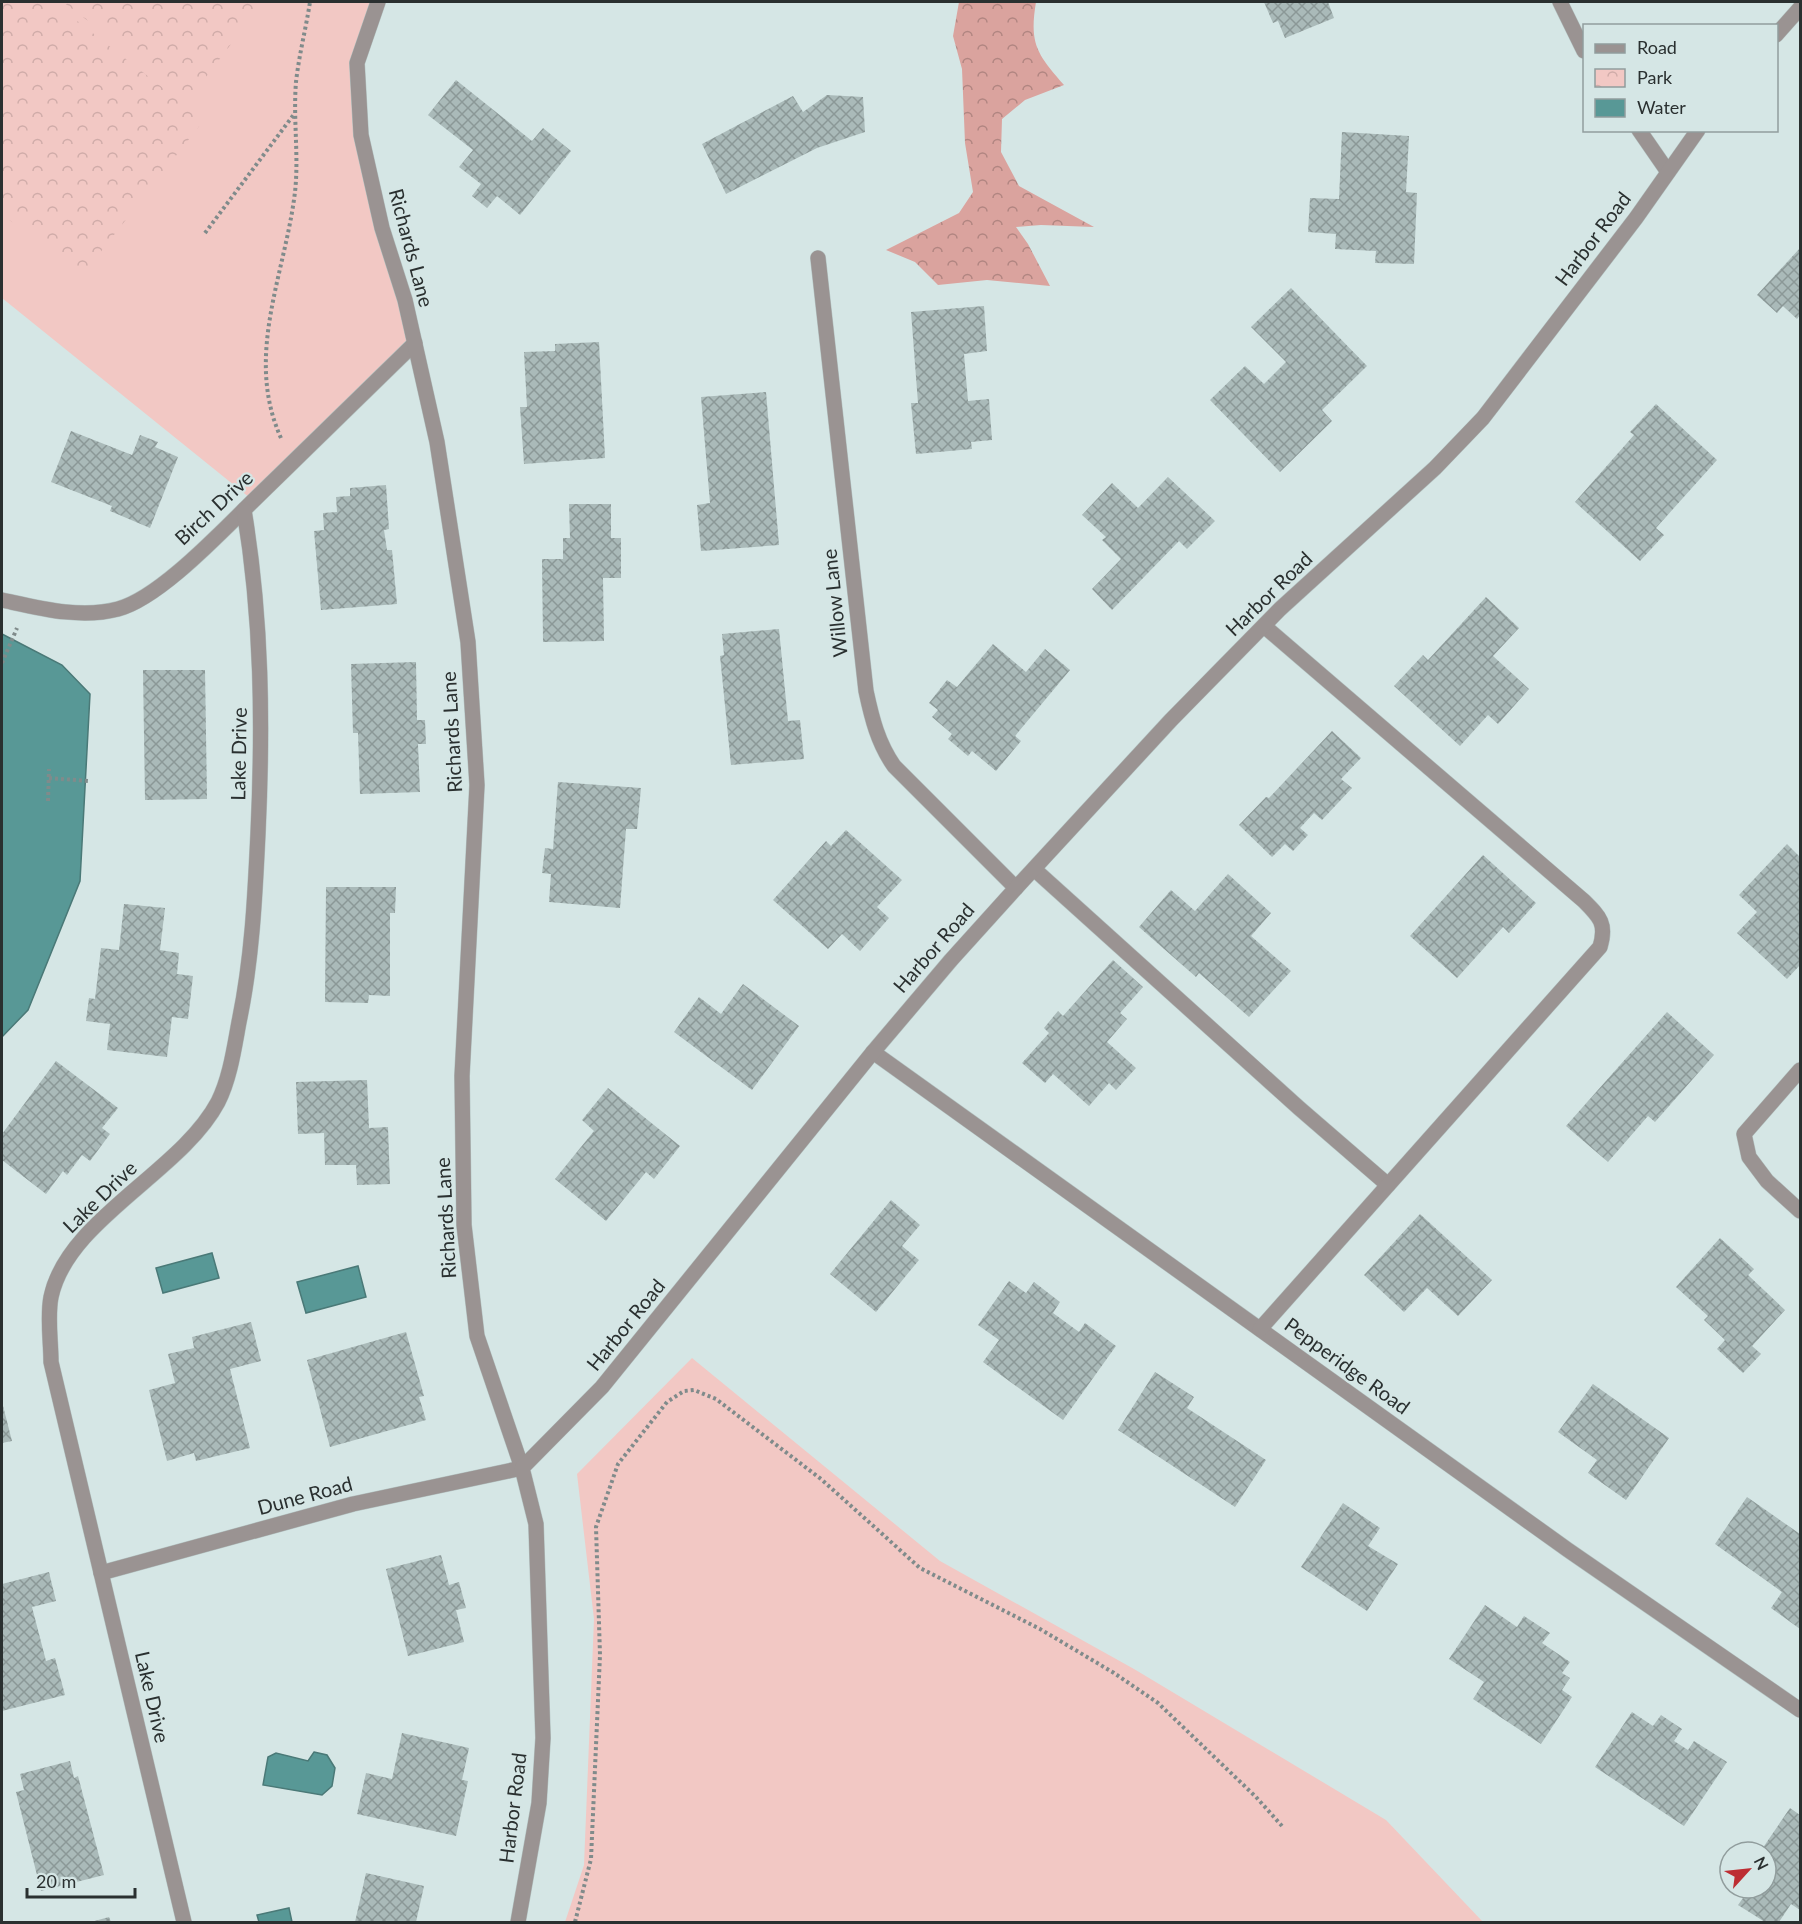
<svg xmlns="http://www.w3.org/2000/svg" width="1802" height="1924" font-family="Lato,sans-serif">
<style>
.green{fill:#f2c8c4}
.forest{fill:url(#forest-crowns)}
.park{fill:url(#park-crowns)}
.water{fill:#589896;stroke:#4a7977;stroke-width:1.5}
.building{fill:url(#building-cross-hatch)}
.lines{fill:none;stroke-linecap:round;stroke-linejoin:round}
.minor-casing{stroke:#b3c2c1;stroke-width:16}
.path{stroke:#808b8b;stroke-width:4;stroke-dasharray:3 3;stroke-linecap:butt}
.minor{stroke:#9a9392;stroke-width:15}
.labels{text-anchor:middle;stroke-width:4.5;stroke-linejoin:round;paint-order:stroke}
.street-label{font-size:20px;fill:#2a3030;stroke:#d5e6e5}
</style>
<defs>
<pattern id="forest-crowns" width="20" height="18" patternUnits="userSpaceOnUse" patternTransform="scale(1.5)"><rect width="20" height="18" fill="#daa39e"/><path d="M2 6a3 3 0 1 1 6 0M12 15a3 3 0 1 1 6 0" fill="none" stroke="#b18581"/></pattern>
<pattern id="park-crowns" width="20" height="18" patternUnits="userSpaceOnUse" patternTransform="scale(1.5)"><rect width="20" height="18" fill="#f2c8c4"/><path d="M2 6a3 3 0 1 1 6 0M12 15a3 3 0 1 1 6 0" fill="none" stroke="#d0aca9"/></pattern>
<pattern id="building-cross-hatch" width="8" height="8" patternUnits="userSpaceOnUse" patternTransform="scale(1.5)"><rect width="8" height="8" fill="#aabab9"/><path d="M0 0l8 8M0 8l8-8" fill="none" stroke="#8b9897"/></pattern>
</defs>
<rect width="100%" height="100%" fill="#d5e6e5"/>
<g class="green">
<polygon points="2,2 377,2 356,84 411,342 250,498 2,298"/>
<polygon points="692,1358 940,1561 1134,1669 1386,1820 1483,1922 565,1922 584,1865 594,1619 577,1474"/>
</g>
<path class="forest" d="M959 2H1036C1029 44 1037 54 1064 85L1025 100 1002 119 1001 152 1019 186 1094 227 1041 225 1016 227 1028 244 1050 286 987 280 938 285 915 262 886 250 959 213 973 192 965 143 962 69 953 36Z"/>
<g class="park">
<polygon points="2,2 53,2 204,120 81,277 2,214"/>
<polygon points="63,2 263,2 190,98"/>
</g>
<g class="water">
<polygon points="2,634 62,665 90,694 80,881 28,1010 2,1037"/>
<polygon points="212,1253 219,1278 163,1293 156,1268"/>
<polygon points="358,1266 366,1297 306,1313 297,1282"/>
<polygon points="314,1752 327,1755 335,1768 332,1786 322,1795 263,1785 268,1757 276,1753 308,1761"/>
<polygon points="289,1908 292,1922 259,1922 257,1915"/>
</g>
<g class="building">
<polygon points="1264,2 1328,2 1334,18 1285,38 1278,21 1273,23"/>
<polygon points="456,80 532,141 543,128 571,151 520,215 497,196 487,208 472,196 481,184 459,167 473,150 428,115"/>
<polygon points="827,95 863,97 865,132 817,148 726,194 702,144 793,96 803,112"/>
<polygon points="1342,132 1409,136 1406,192 1417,193 1414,264 1375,263 1376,251 1335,249 1336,234 1308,232 1310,198 1339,199"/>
<polygon points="1800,248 1800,315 1797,319 1783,306 1777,313 1757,295"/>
<polygon points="1291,288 1367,366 1322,410 1332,421 1280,472 1210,400 1245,366 1264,384 1286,362 1251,327"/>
<polygon points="984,306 987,351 964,354 968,401 989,399 992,440 971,442 972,449 916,454 911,403 918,403 911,312"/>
<polygon points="599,342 605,458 524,464 520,407 527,407 524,352 555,351 555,344"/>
<polygon points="766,392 779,545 701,551 697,505 710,503 701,397"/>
<polygon points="1656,404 1717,460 1656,528 1664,535 1640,561 1575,502 1634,435 1630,432"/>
<polygon points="71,431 132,455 140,435 158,442 155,447 178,457 150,528 110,511 112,506 51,482"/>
<polygon points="1168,477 1215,521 1187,549 1179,541 1112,610 1092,589 1121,559 1102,540 1106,537 1082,515 1112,483 1138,508"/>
<polygon points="386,485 389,529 384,530 387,550 392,550 397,604 321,610 314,531 324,530 323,513 337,512 336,497 350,496 350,488"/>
<polygon points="569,504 611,504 611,538 621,538 621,578 603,578 604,641 543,642 542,559 563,559 563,538 570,538"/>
<polygon points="1486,597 1519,628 1493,656 1529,689 1498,724 1488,715 1460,746 1394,686 1423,655 1428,660"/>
<polygon points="779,629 788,721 800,720 804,759 731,765 720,656 724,655 722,634"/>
<polygon points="993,644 1026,672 1045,649 1070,670 1015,736 1021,741 996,771 972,751 968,756 948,739 952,734 932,717 938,710 929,703 947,680 957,687"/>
<polygon points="416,662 417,720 425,720 426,744 418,744 420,792 360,794 358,733 353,733 351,664"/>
<polygon points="143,670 205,670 207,799 145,800"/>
<polygon points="1332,731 1361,758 1341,779 1352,788 1322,820 1314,813 1300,828 1308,835 1293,851 1285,844 1272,857 1239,825 1266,797 1269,798"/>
<polygon points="558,782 641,788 637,829 626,829 620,908 549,902 551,874 542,873 545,848 553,849"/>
<polygon points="846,830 902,880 877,907 889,918 860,951 842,934 828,949 773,900 826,841 831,846"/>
<polygon points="1787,844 1800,857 1800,965 1787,979 1737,933 1757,912 1739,895"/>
<polygon points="1483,855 1536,903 1509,933 1503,927 1457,978 1410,936"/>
<polygon points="1228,874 1271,913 1251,936 1291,971 1249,1017 1199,973 1196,977 1139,927 1171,890 1195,911"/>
<polygon points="326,887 396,887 395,913 390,913 390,996 369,995 368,1003 325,1002"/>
<polygon points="124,904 165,908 160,950 179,953 177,974 193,976 188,1019 172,1017 167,1057 107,1050 110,1024 86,1021 89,998 95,999 101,948 119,950"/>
<polygon points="1113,960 1143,987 1120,1013 1127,1019 1107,1042 1136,1068 1116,1090 1109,1083 1089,1106 1053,1074 1045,1083 1022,1063 1049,1033 1044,1028 1058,1011 1063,1016"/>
<polygon points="743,984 799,1026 752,1090 674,1032 699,997 721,1014"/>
<polygon points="1667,1012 1714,1055 1655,1122 1648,1116 1608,1162 1566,1126"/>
<polygon points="56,1061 118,1108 102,1128 110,1134 90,1161 82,1155 67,1175 63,1171 46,1194 2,1160 2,1134"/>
<polygon points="367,1080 369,1128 388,1127 390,1184 357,1185 356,1165 325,1165 324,1133 298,1134 296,1082"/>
<polygon points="608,1088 680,1146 654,1179 646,1172 606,1221 555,1179 594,1131 582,1120"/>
<polygon points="891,1200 920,1225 902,1246 919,1260 876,1312 830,1274"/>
<polygon points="1420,1214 1492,1280 1458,1316 1427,1288 1404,1312 1364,1275"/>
<polygon points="1720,1238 1754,1269 1748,1275 1785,1310 1752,1346 1761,1354 1743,1373 1717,1349 1725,1340 1704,1320 1708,1316 1676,1287"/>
<polygon points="1009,1281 1026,1293 1034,1282 1060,1302 1053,1313 1079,1332 1085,1323 1116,1346 1063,1420 983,1362 999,1340 978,1325"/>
<polygon points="251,1322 261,1361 230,1369 250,1448 196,1461 194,1453 167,1461 149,1390 175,1383 168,1354 194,1348 192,1337"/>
<polygon points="406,1332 424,1396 419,1397 426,1420 330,1447 307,1360"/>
<polygon points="1155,1372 1194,1397 1187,1408 1266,1460 1235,1507 1118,1430"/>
<polygon points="1593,1384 1669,1438 1626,1500 1588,1473 1597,1460 1558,1432"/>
<polygon points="2,1402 12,1441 2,1443"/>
<polygon points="1747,1497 1800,1534 1800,1629 1771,1608 1782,1592 1715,1544"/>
<polygon points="1343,1503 1380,1528 1368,1546 1398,1564 1367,1611 1301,1567"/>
<polygon points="441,1555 449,1585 459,1582 466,1608 456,1610 464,1642 408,1656 386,1569"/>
<polygon points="49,1572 56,1601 32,1607 46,1661 55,1658 65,1695 2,1711 2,1584"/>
<polygon points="1485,1605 1517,1627 1524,1616 1550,1633 1542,1643 1570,1662 1562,1673 1570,1678 1562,1690 1572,1697 1541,1744 1473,1699 1484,1682 1449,1659"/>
<polygon points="1632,1712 1653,1726 1661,1715 1682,1729 1674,1741 1688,1750 1694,1741 1727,1762 1684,1826 1595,1767"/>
<polygon points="402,1733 469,1748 462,1780 468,1781 456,1836 357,1814 366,1773 392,1779"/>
<polygon points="70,1761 74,1778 78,1776 104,1875 41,1891 16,1792 24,1790 20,1774"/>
<polygon points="1790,1808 1800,1815 1800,1910 1791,1904 1779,1922 1765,1922 1738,1905 1750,1888 1766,1888 1766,1852 1760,1852"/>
<polygon points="366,1873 424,1886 416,1922 355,1922"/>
<polygon points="109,1917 111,1922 91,1922"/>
</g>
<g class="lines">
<defs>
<g id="minor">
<polyline points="1560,2 1584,51"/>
<polyline points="1776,35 1800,8"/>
<polyline points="1639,130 1668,172"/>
<path d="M818 258 866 691C872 719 878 743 894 766L1016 888"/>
<path d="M2 600C39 608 80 619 118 609 160 598 223 530 255 499 308 447 362 395 415 343"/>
<polyline points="1034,869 1299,1108 1388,1185"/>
<polyline points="873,1052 1568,1550 1800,1710"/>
<polyline points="1800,1070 1744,1134 1749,1157 1767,1181 1800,1211"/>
<path d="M1260 1329 1600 947C1607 924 1600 917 1584 901L1264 626"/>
<polyline points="101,1573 353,1504 522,1468 477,1336 464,1225 462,1076 477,785 468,642 437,442 405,300 382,228 361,135 357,63 378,2"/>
<path d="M184 1922 51 1362C51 1342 47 1317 51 1297 67 1220 181 1172 218 1102 230 1078 234 1049 239 1022 252 960 255 897 258 833 263 725 262 618 244 510"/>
<polyline points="518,1922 539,1803 543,1738 536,1524 522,1468 602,1387 873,1052 951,960 1016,888 1171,720 1280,609 1435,468 1483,418 1636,218 1698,130"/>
</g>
</defs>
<use href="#minor" class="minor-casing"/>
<g class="path">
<polyline points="205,233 295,113"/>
<path d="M281 438C244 356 285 275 295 192 299 156 293 119 296 82 299 55 306 28 310 2"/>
<polyline points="2,663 17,628"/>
<polyline points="49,778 88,781"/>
<polyline points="48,801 49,769"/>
<polyline points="575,1922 591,1859 600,1655 596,1527 618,1464 667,1402 684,1391 694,1390 716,1399 821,1479 920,1568 1040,1629 1114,1673 1158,1703 1256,1797 1282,1826"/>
</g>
<use href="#minor" class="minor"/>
</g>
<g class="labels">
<g class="street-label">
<text transform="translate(1593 239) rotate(-53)" y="7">Harbor Road</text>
<text transform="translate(411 248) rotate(75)" y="7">Richards Lane</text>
<text transform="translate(214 508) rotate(-43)" y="7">Birch Drive</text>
<text transform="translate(1269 594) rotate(-44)" y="7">Harbor Road</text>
<text transform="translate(835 603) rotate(-96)" y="7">Willow Lane</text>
<text transform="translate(452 732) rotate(-93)" y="7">Richards Lane</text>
<text transform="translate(239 754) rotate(-89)" y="7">Lake Drive</text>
<text transform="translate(934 948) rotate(-49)" y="7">Harbor Road</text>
<text transform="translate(100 1197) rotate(-44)" y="7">Lake Drive</text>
<text transform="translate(446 1218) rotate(-93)" y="7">Richards Lane</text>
<text transform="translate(626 1325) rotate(-51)" y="7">Harbor Road</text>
<text transform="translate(1347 1366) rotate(36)" y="7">Pepperidge Road</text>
<text transform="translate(305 1496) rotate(-15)" y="7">Dune Road</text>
<text transform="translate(152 1697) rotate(77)" y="7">Lake Drive</text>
<text transform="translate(513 1808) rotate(-83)" y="7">Harbor Road</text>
</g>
</g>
<rect width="1802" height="1924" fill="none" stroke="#2a3030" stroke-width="6"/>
<rect x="1583" y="24" width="195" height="108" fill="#d5e6e5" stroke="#919d9d" stroke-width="1.5"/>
<rect x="1595" y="44" width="30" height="9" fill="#9a9392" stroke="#919d9d" stroke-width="1.5"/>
<text x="1637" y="54" font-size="18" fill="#2a3030">Road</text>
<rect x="1595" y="69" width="30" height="18" fill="url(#park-crowns)" stroke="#919d9d" stroke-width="1.5"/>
<text x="1637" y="84" font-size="18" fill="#2a3030">Park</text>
<rect x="1595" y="99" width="30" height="18" fill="#589896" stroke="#919d9d" stroke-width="1.5"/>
<text x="1637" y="114" font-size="18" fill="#2a3030">Water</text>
<g transform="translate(1748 1870) rotate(63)"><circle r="28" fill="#d5e6e5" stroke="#919d9d" stroke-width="1.5"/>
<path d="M0-4.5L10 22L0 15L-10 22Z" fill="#bd2d32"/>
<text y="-9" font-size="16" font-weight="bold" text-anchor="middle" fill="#2a3030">N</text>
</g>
<path d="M27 1888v9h108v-9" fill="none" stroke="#2a3030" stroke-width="3"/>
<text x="36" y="1888" font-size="18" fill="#2a3030" stroke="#d5e6e5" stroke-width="4.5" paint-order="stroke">20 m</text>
</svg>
